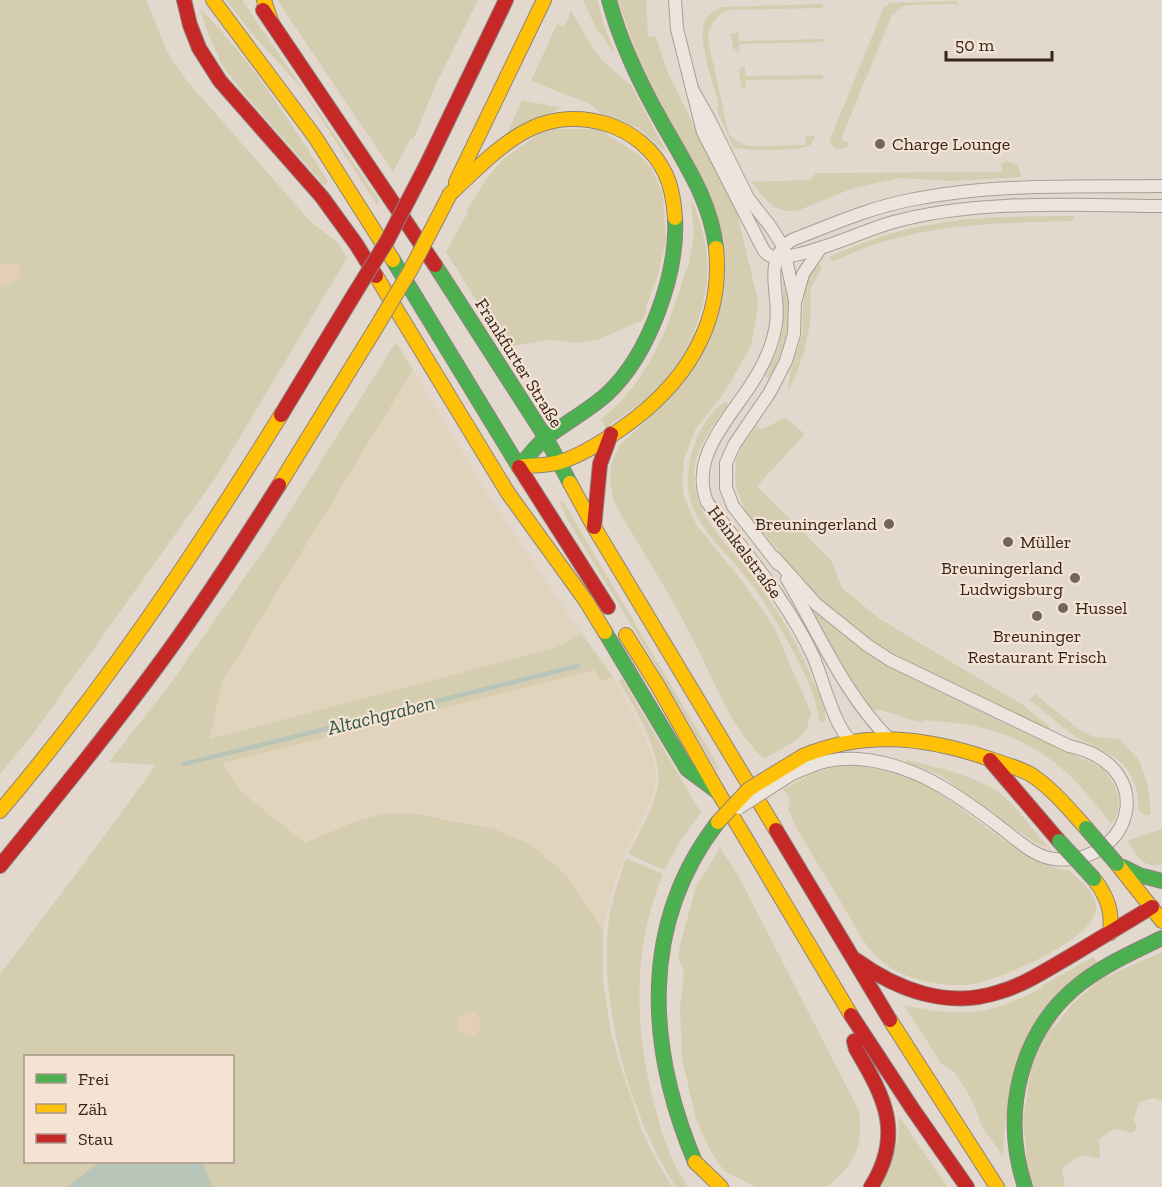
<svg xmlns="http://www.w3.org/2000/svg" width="1162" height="1187" font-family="'Zilla Slab',serif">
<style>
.farmland{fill:#e2d3be}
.green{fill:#d5cdb0;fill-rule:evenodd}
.sand{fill:#e5ceb6}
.water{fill:#b8c6ba}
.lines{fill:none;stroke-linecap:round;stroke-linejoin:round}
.stream{stroke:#b8c6ba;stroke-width:4.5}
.street-casing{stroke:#a89e96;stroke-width:14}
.fast-casing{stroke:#8e837d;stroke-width:16}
.slow-casing{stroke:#8e837d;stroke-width:16}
.jam-casing{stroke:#8e837d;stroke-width:16}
.street{stroke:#ece5de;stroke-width:12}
.fast{stroke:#4caf50;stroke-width:14}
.slow{stroke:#ffc107;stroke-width:14}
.jam{stroke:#c62828;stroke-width:14}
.street-bridge-casing{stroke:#a89e96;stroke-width:14;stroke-linecap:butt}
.fast-bridge-casing{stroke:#8e837d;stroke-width:16;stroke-linecap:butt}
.slow-bridge-casing{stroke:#8e837d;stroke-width:16;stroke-linecap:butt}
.jam-bridge-casing{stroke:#8e837d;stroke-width:16;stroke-linecap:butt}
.street-bridge{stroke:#ece5de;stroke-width:12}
.fast-bridge{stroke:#4caf50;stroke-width:14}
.slow-bridge{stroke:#ffc107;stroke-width:14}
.jam-bridge{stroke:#c62828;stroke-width:14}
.poi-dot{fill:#73645c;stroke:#f4e3d3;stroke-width:2}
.labels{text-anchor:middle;stroke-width:4.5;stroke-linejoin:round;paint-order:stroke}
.poi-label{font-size:18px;fill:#36251f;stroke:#f4e3d3;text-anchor:start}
.street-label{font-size:18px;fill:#36251f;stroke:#f4e3d3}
.water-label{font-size:20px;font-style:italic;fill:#2f554a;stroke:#f4e3d3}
</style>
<rect width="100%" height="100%" fill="#e3d8cd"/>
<g class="farmland">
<polygon points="413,370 490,498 582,634 554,648 210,739 222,682"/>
<polygon points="595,670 601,681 613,677 640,726 652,756 656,776 654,792 649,805 625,855 612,890 603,929 567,876 531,845 494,829 457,820 419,814 385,813 354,822 305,843 243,793 222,762"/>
</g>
<g class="green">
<polygon points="0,0 146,0 168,53 186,80 311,222 337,242 347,258 216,477 33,734 0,774"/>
<polygon points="226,0 242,0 372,190 379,200 377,205 302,89 249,30"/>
<polygon points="277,0 478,0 436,84 413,140 411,138 393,172"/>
<polygon points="583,0 597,0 604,25 615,54 595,26"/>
<path d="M618 0H646L648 36 656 37 668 73 737 212 757 297 758 309 751 346 724 393 695 430 684 460 682 486 685 500 697 526 743 582 774 627 811 713 806 731 795 741 764 759C727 724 712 673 688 630 666 587 641 549 617 508L613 498 610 481 611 465 619 446 646 421 726 274 643 72Z"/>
<polygon points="958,1 958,4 909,5 902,7 892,15 841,139 849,143 846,148 836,149 829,142 884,7 891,3"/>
<path d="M823 4V8L730 10C716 14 709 25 708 40L729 135 742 144 749 146 805 145 806 136H815C813 142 812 145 806 147 796 151 743 151 733 147L721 120 717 110 718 102C713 82 698 42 704 23 707 15 714 11 721 7Z"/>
<path d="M199 7C206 15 214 23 221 31 262 76 295 130 328 181L325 186 245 95 222 65 209 36Z"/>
<polygon points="571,11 594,50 604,62 631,85 667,153 640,129 602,114 590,104 531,81 557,24 564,27"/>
<polygon points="738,32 739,41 824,39 824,42 739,44 739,53 733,48 731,34"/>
<polygon points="740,67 745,67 745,76 823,75 823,79 746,80 745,89 742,89 739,73"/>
<polygon points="522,100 561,108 507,134"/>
<polygon points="546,129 599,129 642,157 652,169 663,194 666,241 657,278 645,309 647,310 643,320 600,339 577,343 550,340 513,346 501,340 446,252 468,212 467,210 485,181 502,160"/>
<path d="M1006 161 1018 165 1021 177 951 181 899 178 851 189 797 211C772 213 766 199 751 182L809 180 816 173 1001 172 1002 163Z"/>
<path d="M691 200C696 208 699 220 702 230 718 285 696 342 661 385 649 399 622 416 606 428L601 419C648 383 670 325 686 269H688L694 235Z"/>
<path d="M1075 216 1071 221C983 224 916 223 834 261L829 257C916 217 981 216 1075 216Z"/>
<polygon points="818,263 822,268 811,287 810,324 804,352 795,378 788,389 790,374 802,334 804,291 807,278"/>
<path d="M783 273C791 304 791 333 777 363 775 369 773 375 767 378L766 376 778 348 783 328Z"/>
<path d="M396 342 413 370 222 682 210 739 554 648 582 634 613 677 600 681 595 670 222 763 243 793 305 843 354 822 385 813 419 814 494 829 531 845 567 876 603 929V981L611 1033 619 1061 641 1128 652 1152 672 1187H0V974L80 869 156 765 109 762 171 683 281 525ZM26 1056H232V1162H26Z"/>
<path d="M724 402H728V405C714 425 695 447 694 473 693 518 730 545 754 578 776 608 797 641 811 676 817 690 829 708 824 723L819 720C817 683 766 601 741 571 724 551 701 530 692 505 680 474 696 421 724 402Z"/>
<polygon points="785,418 805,434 757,486 831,560 842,588 880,619 1023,705 1049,726 1052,732 912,666 862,634 815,596 746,512 737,490 735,480 736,461 742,446 756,426 762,429"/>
<polygon points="563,501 716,762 719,768 716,770 655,664 567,519 560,502"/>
<path d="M810 606 903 673 1102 768C1117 784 1125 804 1112 824 1098 808 1085 790 1070 776 1026 734 982 724 923 720V722L907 719 879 709 873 712C847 682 829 643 809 609Z"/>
<path d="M622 678 701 813 682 838 664 870 628 854C638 834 652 812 657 790 665 756 635 709 619 681Z"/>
<path d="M1035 694 1081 731 1094 737 1119 739 1139 760 1148 786 1151 814 1146 816 1139 811C1137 802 1138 792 1134 783 1125 755 1099 751 1077 737 1060 727 1046 711 1029 700Z"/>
<path d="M906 760C938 767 986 778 1009 801 1024 817 1037 835 1051 850L1031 840 940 775 906 762Z"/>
<path d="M843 765C870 767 895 770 918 781 959 800 1029 871 1069 870 1079 881 1097 891 1096 909 1094 941 992 984 963 985 936 986 898 978 878 958 863 944 855 926 845 909 829 882 812 855 796 827L788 809 790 800 783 789 815 772Z"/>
<path d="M1162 829V865C1138 867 1139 855 1127 841Z"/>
<path d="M720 847 739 877 859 1111C863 1137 858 1160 837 1178 834 1181 831 1185 826 1186 813 1187 772 1187 756 1187L724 1171 710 1150 696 1119 682 1058 680 1007 684 973 678 957 681 941 696 887Z"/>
<path d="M626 858 663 874C632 949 634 1030 655 1107 662 1135 671 1163 688 1187H676C632 1120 600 1010 608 929 610 905 618 882 626 858Z"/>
<polygon points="1162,952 1162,1101 1153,1098 1139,1102 1134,1119 1137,1129 1132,1133 1114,1129 1099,1139 1100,1159 1081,1155 1062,1168 1065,1187 1033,1187 1029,1179 1023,1119 1031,1069 1053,1029 1071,1005 1101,979"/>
<path d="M1093 957 1097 962 1080 974 1005 1121 1003 1156 982 1127 974 1105 965 1088 954 1072 941 1063 904 1005C962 1018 991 1015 1043 987V985Z"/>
<polygon points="899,1118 901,1119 947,1187 880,1187 898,1140"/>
</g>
<g class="sand">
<polygon points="10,263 17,264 21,267 19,277 11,283 0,286 0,264"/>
<circle cx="469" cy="1024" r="12"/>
</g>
<polygon class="water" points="99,1162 200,1162 205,1168 212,1187 67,1187"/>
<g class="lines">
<polyline class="stream" points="184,764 578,666"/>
<defs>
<g id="street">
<path d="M675 0 677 29 703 132 763 249C766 254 772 258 778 258 783 258 790 256 795 255 828 248 858 233 890 223 973 199 1076 205 1162 206"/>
<polyline points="692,89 709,119 748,198 770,226 783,246 795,300 794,334 786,361 770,392 734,445 726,463 726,488 733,506 778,564"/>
<polyline points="796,299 803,274 820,249"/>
<path d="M775 558 816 604 867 645 890 660 1069 746C1162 766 1132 867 1054 859 1034 857 1015 838 1000 827 957 794 913 763 858 759 841 758 824 760 809 767"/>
<path d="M787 579C820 635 843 692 889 739"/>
<path d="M852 741C836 732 822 677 814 658 787 599 745 553 707 502 689 457 730 418 752 383 763 366 773 345 776 324 781 295 761 260 792 240 831 225 869 208 910 200 992 183 1078 187 1162 186"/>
</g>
<g id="fast">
<path d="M609 0C621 45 641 86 664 126 686 165 711 202 716 248"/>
<polyline points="393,260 519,467"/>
<polyline points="435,265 546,438 570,483"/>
<path d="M519 467C528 457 536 445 547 437 567 422 589 410 607 394 649 355 678 274 675 218"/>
<polyline points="605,632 687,769 718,792"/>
<polyline points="1123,867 1139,875 1162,881"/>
<path d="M695 1162C647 1048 639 924 718 822"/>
<path d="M1025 1187C1001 1114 1019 1031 1081 983 1106 964 1135 951 1162 938"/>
</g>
<g id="slow">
<polyline points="213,0 315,137 393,260"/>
<polyline points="264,0 271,21"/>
<polyline points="456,182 544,0"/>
<path d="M450 194C475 171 500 143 532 128 579 106 642 125 665 173 672 187 674 203 675 218"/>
<polyline points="376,276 508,493 586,601 605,632"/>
<path d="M519 467C532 465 547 466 560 462 582 455 602 442 621 429 683 386 724 326 716 248"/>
<polyline points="570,483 594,527 776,830"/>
<polyline points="279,485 374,331"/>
<polyline points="626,635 658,686 718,792 851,1015"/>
<path d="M803 756C865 730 924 737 987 758 1001 763 1017 767 1030 774 1052 788 1069 809 1086 828"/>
<path d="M0 811C105 688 196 552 281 415"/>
<polyline points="1117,864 1162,921"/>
<path d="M1094 879C1107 896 1113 912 1110 933"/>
<polyline points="890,1020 997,1187"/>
<polyline points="695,1162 721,1187"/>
</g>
<g id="jam">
<polyline points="184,0 190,25 199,48 220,81 322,197 356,244 376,276"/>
<polyline points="263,10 435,265"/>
<polyline points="426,166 506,0"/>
<polyline points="281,415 355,293"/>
<polyline points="519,467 608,607"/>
<polyline points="594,527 600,464 611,434"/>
<polyline points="990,760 1059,841"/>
<polyline points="776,830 890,1020"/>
<path d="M0 866C57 796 114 726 167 653 206 599 243 542 279 485"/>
<path d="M856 960C897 990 948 1009 999 992 1024 985 1046 970 1069 957 1097 940 1124 924 1152 907"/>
<polyline points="851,1015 912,1108 967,1187"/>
<path d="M854 1041 856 1049C885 1098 904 1134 871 1187"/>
</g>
</defs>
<use href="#street" class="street-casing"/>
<use href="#fast" class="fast-casing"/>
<use href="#slow" class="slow-casing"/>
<use href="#jam" class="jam-casing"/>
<use href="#street" class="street"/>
<use href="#fast" class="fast"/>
<use href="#slow" class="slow"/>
<use href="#jam" class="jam"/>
<defs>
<polyline id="street-bridge" points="739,808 792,774 809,767"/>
<g id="fast-bridge">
<polyline points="1086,828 1117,864"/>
<polyline points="1059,841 1094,879"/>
</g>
<g id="slow-bridge">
<polyline points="374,331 410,271 450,194"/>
<polyline points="718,822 749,789 803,756"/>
</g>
<polyline id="jam-bridge" points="355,293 387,241 426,166"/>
</defs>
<use href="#street-bridge" class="street-bridge-casing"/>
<use href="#fast-bridge" class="fast-bridge-casing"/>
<use href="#slow-bridge" class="slow-bridge-casing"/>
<use href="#jam-bridge" class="jam-bridge-casing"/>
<use href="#street-bridge" class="street-bridge"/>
<use href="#fast-bridge" class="fast-bridge"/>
<use href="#slow-bridge" class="slow-bridge"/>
<use href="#jam-bridge" class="jam-bridge"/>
</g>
<g class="poi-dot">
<circle cx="880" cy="144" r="6"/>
<circle cx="889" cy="524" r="6"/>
<circle cx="1008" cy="542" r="6"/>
<circle cx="1075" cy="578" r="6"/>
<circle cx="1063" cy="608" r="6"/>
<circle cx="1037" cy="616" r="6"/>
</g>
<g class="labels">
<g class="poi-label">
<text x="892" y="150">Charge Lounge</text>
<text x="877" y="530" text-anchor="end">Breuningerland</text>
<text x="1020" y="548">Müller</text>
<text x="1063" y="574" text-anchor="end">Breuningerland<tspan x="1063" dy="21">Ludwigsburg</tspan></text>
<text x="1075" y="614">Hussel</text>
<text x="1037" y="642" text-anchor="middle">Breuninger<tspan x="1037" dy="21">Restaurant Frisch</tspan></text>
</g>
<g class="street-label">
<text transform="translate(519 363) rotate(58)" y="6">Frankfurter Straße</text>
<text transform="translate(745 552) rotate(53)" y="6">Heinkelstraße</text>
</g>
<g class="water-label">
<text transform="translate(381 715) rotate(-14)" y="7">Altachgraben</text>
</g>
</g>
<rect x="24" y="1055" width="210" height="108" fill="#f4e3d3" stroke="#a8978b" stroke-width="1.5"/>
<rect x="36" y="1074" width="30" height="9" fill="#4caf50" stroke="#a8978b" stroke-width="1.5"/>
<text x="78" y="1085" font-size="18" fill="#36251f">Frei</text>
<rect x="36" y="1104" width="30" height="9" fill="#ffc107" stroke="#a8978b" stroke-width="1.5"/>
<text x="78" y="1115" font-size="18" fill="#36251f">Zäh</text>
<rect x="36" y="1134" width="30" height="9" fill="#c62828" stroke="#a8978b" stroke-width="1.5"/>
<text x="78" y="1145" font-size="18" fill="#36251f">Stau</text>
<path d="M946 51v9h106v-9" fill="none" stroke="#36251f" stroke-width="3"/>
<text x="955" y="51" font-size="18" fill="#36251f" stroke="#f4e3d3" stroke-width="4.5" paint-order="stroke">50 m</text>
</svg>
